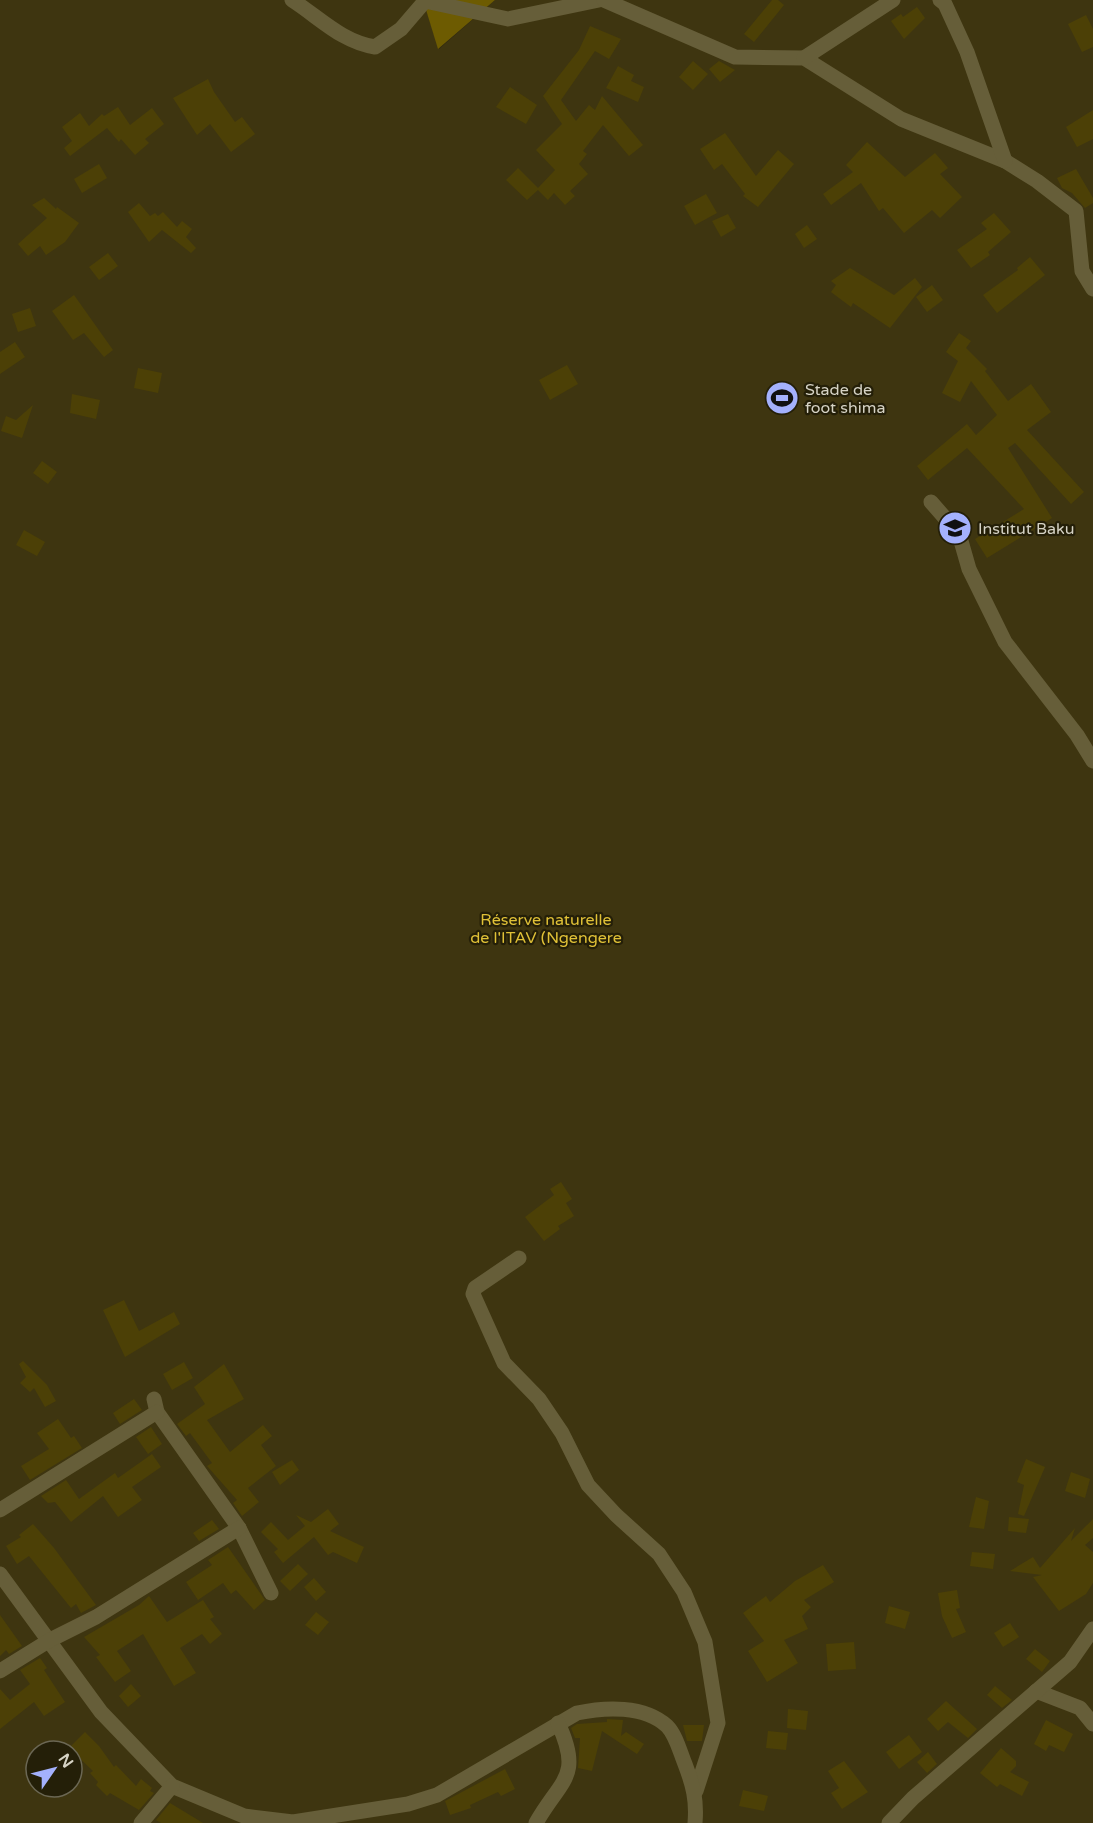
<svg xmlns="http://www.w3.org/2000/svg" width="1093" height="1823" font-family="'Varela Round',sans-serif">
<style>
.green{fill:#3e3510;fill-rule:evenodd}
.forest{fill:#6d5b01}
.building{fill:#4c4006}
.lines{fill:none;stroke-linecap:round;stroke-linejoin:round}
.minor{stroke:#665e39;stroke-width:15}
.labels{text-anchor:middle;stroke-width:4.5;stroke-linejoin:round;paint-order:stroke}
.poi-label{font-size:16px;fill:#d6d3c5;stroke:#241f08;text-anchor:start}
.park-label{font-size:16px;fill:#e0c137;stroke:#241f08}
</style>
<rect width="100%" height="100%" fill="#2e2811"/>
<path class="green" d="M0 0H423L439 49 495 0H1093V1823H0ZM36 1751H72V1787H36Z"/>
<polygon class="forest" points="423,0 495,0 438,49"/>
<g class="building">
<polygon points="772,0 778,0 784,5 754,42 744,34"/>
<polygon points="917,7 925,18 904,39 891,21 901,14 903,17"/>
<polygon points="1086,15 1093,29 1093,47 1082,52 1068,24"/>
<polygon points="590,26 621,39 609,59 595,51 561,100 576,121 589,105 595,110 602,96 643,145 629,156 603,125 583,151 587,154 579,164 588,174 570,191 575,196 565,205 554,193 548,200 538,190 527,200 506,180 518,168 538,188 555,170 536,150 562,124 543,96 579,50"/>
<polygon points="693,61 708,74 693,90 679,77"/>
<polygon points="719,61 735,70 720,82 709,69"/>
<polygon points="618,66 634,75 631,81 644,87 638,102 606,88"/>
<polygon points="208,79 214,92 235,122 242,117 255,134 231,152 210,124 197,135 173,98"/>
<polygon points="510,87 537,105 526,124 496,107"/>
<polygon points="118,107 130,125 152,108 164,124 145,139 149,143 135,155 121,139 119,142 107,128 70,156 64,148 72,141 62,127 80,113 89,126 102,114 104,116"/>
<polygon points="1093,110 1093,139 1077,147 1066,127"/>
<polygon points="725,133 756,176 778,150 794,164 758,207 743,196 745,194 722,164 714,170 700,149"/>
<polygon points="867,142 905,177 935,153 948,168 940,174 962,197 940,218 932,210 904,233 883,208 879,211 861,183 831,205 823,194 853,172 846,165"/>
<polygon points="99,164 107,178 82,193 74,179"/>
<polygon points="1076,169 1093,198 1093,203 1085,208 1072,193 1062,188 1057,178"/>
<polygon points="706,194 717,213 695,225 684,206"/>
<polygon points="44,198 56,209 57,207 79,223 65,242 46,255 40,246 28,256 18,244 47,218 32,205"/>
<polygon points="139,203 150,216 155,213 158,216 163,212 177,227 182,221 192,229 186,237 196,248 191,253 162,230 149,242 128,212"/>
<polygon points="994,213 1011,232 988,252 990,255 971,268 957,250 987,229 981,223"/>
<polygon points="728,214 736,228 721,237 712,221"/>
<polygon points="807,225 817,239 804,248 795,234"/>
<polygon points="108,253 118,266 99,280 89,267"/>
<polygon points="1030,257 1045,275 997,313 983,295 1018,270 1017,268"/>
<polygon points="850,268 894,295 915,278 922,287 890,328 853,303 851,307 831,292 836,285 831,281"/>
<polygon points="932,285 943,300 927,312 916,297"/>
<polygon points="74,295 113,350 104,357 84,333 73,340 52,311"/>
<polygon points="30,308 36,326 18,332 12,314"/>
<polygon points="959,333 971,341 966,348 987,369 985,371 1008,401 1031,384 1051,412 1027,430 1084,492 1071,504 1015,443 1008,448 1052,518 987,558 975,539 1024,509 967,448 928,480 917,466 967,424 976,435 997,415 971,381 960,402 942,393 958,361 946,352"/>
<polygon points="15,342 25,357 0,374 0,352"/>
<polygon points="567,365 578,384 550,400 539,380"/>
<polygon points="138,368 162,373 158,393 134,388"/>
<polygon points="72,394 100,400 96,419 70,413"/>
<polygon points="33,405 22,438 1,431 6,416 16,420"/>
<polygon points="42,461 57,472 48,484 33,473"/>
<polygon points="24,530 45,542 37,556 16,545"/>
<polygon points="561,1182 572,1199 566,1203 574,1216 558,1226 560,1229 544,1241 525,1217 554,1195 550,1189"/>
<polygon points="124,1300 139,1331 174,1312 180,1324 125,1357 103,1310"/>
<polygon points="23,1361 47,1385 56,1401 45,1407 34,1388 30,1392 20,1383 26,1377 19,1364"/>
<polygon points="184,1362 193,1378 172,1390 163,1374"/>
<polygon points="224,1364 244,1399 207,1420 230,1452 263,1425 272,1436 261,1445 276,1466 248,1488 259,1502 242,1516 233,1503 237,1500 207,1466 212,1463 190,1433 186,1436 177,1424 205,1404 194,1387"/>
<polygon points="134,1399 142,1410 120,1424 113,1413"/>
<polygon points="58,1419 71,1438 74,1436 82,1448 30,1480 21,1466 49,1449 37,1433"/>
<polygon points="151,1427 162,1444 148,1454 136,1437"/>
<polygon points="152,1454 161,1467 132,1487 142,1500 118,1517 103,1496 71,1522 55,1502 48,1503 41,1496 66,1480 79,1499 115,1473 118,1478"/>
<polygon points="1026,1459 1045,1467 1024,1516 1018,1514 1024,1485 1017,1482"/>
<polygon points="292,1460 299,1470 280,1485 272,1472"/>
<polygon points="1071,1472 1090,1479 1085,1498 1065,1491"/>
<polygon points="976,1497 989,1501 984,1529 969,1527"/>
<polygon points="328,1509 339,1524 330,1531 364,1547 357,1563 333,1552 328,1555 314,1537 283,1563 274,1552 278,1549 261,1532 271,1522 288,1540 305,1526 296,1515 311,1522"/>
<polygon points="1009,1517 1029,1519 1026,1533 1008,1531"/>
<polygon points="1093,1519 1093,1538 1085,1545 1093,1552 1093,1583 1086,1594 1059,1611 1033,1577 1042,1575 1010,1571 1033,1557 1040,1568 1075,1528 1071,1541"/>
<polygon points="212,1520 219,1529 199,1541 193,1533"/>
<polygon points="33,1524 54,1548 96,1605 81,1613 76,1604 71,1608 29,1556 17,1564 6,1546 21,1537 19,1535"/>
<polygon points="228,1547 265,1600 254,1610 236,1590 231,1594 223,1583 198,1600 186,1582 212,1565 208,1560"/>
<polygon points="972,1552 995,1554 993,1569 970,1566"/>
<polygon points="298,1564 308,1574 290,1591 280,1581"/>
<polygon points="823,1565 834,1582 804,1600 811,1607 802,1616 808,1629 784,1640 798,1663 767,1682 748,1651 764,1641 743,1613 766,1596 770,1602 795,1581"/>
<polygon points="314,1578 326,1592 316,1601 304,1587"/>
<polygon points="957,1590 960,1608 956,1609 966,1632 952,1638 942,1616 938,1593"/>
<polygon points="149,1596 167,1622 203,1600 214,1617 210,1619 222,1634 210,1644 202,1634 180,1648 196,1673 174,1686 143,1634 117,1651 131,1671 115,1682 96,1657 100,1655 84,1637 139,1605"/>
<polygon points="889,1606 910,1612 905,1629 885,1623"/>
<polygon points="316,1612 329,1622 318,1635 305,1625"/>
<polygon points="0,1615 22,1646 9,1654 6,1650 0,1656"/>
<polygon points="1010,1623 1019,1637 1003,1647 994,1633"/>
<polygon points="854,1642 856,1669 828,1671 826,1644"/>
<polygon points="1035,1649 1050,1661 1042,1672 1026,1659"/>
<polygon points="40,1658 47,1668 44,1670 65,1702 44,1716 34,1702 0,1729 0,1689 10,1700 30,1684 20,1670"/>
<polygon points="131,1684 141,1696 128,1707 119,1696"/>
<polygon points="995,1686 1012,1700 1002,1708 987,1695"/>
<polygon points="946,1701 977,1729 968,1738 948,1722 938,1731 927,1719"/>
<polygon points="788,1709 808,1711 806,1730 787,1728"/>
<polygon points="607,1719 623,1720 621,1736 626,1732 644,1744 637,1754 602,1731 592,1771 578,1768 580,1738 575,1738 571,1728 577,1724 607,1722"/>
<polygon points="1046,1720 1073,1734 1064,1752 1049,1745 1046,1751 1034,1744"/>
<polygon points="683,1725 704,1725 702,1741 687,1741"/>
<polygon points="768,1731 788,1733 786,1750 766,1748"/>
<polygon points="85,1732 99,1746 114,1767 116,1765 136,1786 141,1779 152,1788 150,1791 154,1793 139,1810 110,1793 107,1796 96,1785 98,1782 90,1773 93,1771 69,1748"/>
<polygon points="909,1735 922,1752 899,1769 886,1752"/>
<polygon points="1001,1748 1016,1761 1016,1766 1010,1772 1029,1782 1022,1796 1000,1784 997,1787 980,1773"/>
<polygon points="928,1752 937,1764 927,1773 917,1762"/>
<polygon points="844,1761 868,1792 842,1809 831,1793 839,1788 828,1771"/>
<polygon points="505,1769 515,1789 501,1796 498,1792 470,1805 471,1808 450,1815 445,1801"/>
<polygon points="743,1790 768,1796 764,1811 739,1806"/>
<polygon points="170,1803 203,1823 161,1823 156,1820"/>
</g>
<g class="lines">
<g class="minor">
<path d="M292 0C320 18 342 42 375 47L401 29 425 1 508 19 599 0"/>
<polyline points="604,0 735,57 804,58 901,119 1005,161 1037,181 1076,211 1082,271 1093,289"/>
<polyline points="940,0 945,4 967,52 1005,161"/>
<polyline points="804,58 893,0"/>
<polyline points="931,502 959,534 969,569 1005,642 1077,735 1093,761"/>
<polyline points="519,1258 475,1288 473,1294 504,1363 539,1399 562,1433 588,1485 616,1515 659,1554 684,1592 705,1642 718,1723 696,1791"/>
<polyline points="154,1399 157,1412 239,1528 271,1593"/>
<polyline points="0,1510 157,1412"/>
<path d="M0 1574 101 1712 172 1786 244 1816 293 1822 408 1804 437 1795 577 1713C605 1707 644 1705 667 1726 676 1735 680 1752 685 1764 693 1785 697 1800 695 1823"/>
<polyline points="0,1671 50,1640 96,1617 239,1528"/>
<polyline points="1036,1691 1080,1708 1093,1724"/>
<polyline points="141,1823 172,1786"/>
<path d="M536 1823C561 1779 583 1777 558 1723"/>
<polyline points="889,1823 913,1798 1070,1662 1093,1629"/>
</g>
</g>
<defs>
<symbol id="stadium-disc" viewBox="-11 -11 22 22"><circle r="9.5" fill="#a4b1fc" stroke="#241f08"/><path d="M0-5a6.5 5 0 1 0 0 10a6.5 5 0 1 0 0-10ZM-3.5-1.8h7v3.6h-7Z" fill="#111"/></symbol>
<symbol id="school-disc" viewBox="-11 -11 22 22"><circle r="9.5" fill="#a4b1fc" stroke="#241f08"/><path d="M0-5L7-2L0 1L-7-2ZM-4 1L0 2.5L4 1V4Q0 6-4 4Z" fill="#111"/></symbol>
</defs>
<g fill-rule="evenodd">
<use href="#stadium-disc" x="763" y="379" width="38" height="38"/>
<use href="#school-disc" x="936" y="509" width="38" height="38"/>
</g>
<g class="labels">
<g class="poi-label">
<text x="805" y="395">Stade de<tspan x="805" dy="18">foot shima</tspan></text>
<text x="978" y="534">Institut Baku</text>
</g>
<g class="park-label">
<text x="546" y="925">Réserve naturelle<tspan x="546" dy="18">de l'ITAV (Ngengere</tspan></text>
</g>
</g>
<g transform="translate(54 1769) rotate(55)"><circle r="28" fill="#241f08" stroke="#6b6754" stroke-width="1.5"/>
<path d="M0-4.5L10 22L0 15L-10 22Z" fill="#a4b1fc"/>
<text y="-9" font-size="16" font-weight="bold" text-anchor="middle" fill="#d6d3c5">N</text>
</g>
</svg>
